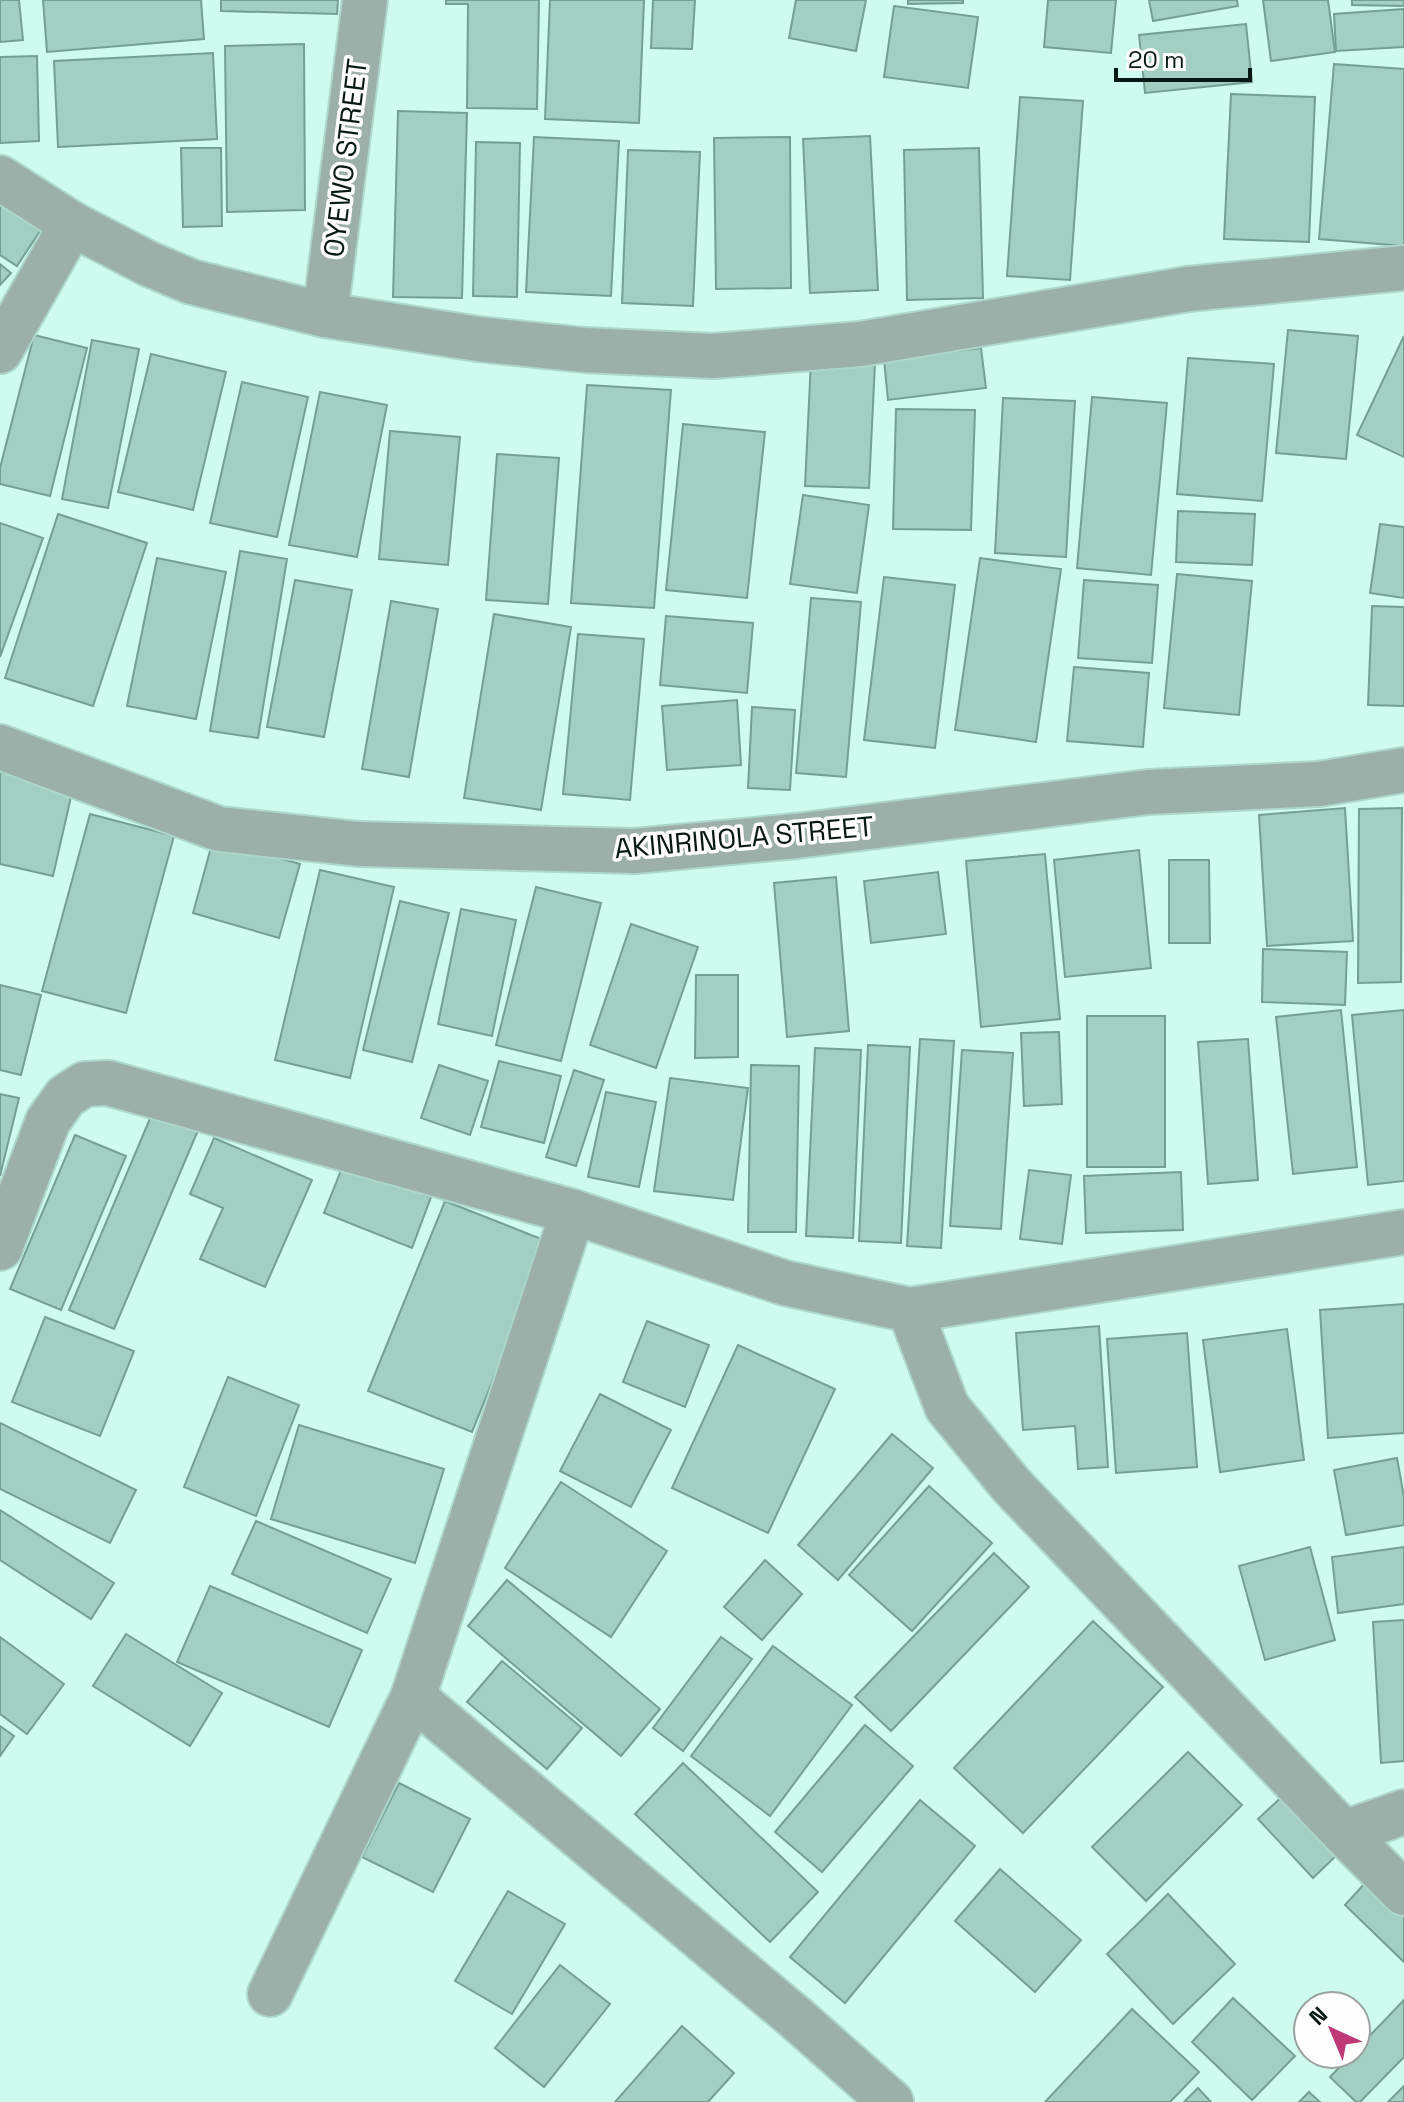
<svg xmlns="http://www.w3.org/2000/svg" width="1404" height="2102" font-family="'Space Grotesk',sans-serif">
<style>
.building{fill:#a3cec2;stroke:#759f94;stroke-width:2}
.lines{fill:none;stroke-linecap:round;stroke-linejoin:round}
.street-casing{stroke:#aed7cb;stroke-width:48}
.street{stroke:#9cafa9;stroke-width:44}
.labels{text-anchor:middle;stroke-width:7;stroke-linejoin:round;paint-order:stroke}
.street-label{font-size:28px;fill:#081914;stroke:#fdfdfd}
</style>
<rect width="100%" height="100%" fill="#cefbee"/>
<g class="building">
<polygon points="0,0 19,0 23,40 0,42"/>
<polygon points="43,0 201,0 204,39 47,52"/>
<polygon points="221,0 338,0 337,14 221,11"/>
<polygon points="446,0 539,0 537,109 467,108 468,4 446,4"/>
<polygon points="550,0 644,0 639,123 545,119"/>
<polygon points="653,0 695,0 692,49 651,48"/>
<polygon points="796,0 866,0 856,51 789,38"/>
<polygon points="908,0 963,0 963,3 908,4"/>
<polygon points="1048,0 1116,0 1111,53 1044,47"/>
<polygon points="1149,0 1237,0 1238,6 1153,21"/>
<polygon points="1263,0 1328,0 1335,52 1271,61"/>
<polygon points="1352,0 1404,0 1404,6 1352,5"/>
<polygon points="894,6 978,17 968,88 884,77"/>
<polygon points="1404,9 1404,47 1336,51 1334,14"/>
<polygon points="1246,24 1252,82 1145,93 1139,35"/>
<polygon points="304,44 305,210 227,212 225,46"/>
<polygon points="213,53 217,139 58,147 54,61"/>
<polygon points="37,56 39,141 0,143 0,57"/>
<polygon points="1334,64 1404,69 1404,246 1319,239"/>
<polygon points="1231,94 1315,97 1309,242 1224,239"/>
<polygon points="1020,97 1083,101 1070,280 1007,276"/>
<polygon points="398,111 467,113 462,298 393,297"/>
<polygon points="870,136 878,290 810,293 803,139"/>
<polygon points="534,137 619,141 611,296 526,292"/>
<polygon points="790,137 791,288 716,289 714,138"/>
<polygon points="476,142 520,143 517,297 473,296"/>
<polygon points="181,148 221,148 222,226 183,227"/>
<polygon points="979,148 983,298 907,300 904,150"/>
<polygon points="628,150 700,152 693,306 622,303"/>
<polygon points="0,204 40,231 17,266 0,255"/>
<polygon points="0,264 11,273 0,285"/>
<polygon points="1288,330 1358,336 1346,459 1276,453"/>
<polygon points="34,335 87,348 50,496 0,484 0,468"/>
<polygon points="1404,336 1404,457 1357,435"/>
<polygon points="92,340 139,349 108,508 62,499"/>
<polygon points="981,348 986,388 888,400 884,360"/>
<polygon points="151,354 226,372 193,510 118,492"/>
<polygon points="1188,358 1274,364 1262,501 1177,494"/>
<polygon points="811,360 875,363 869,488 805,486"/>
<polygon points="242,382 308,397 277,537 210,523"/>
<polygon points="587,385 671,390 654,608 571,603"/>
<polygon points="320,392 387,405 357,557 289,545"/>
<polygon points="1092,397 1167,403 1151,575 1077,568"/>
<polygon points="1003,398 1075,401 1066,557 995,553"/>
<polygon points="896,409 975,410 971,530 893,529"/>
<polygon points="683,424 765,432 747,598 666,590"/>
<polygon points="390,431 460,437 448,565 379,559"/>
<polygon points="497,454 559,458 548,604 486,600"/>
<polygon points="803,495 869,505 857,593 790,584"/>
<polygon points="1178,511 1255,514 1252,565 1176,562"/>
<polygon points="58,514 147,543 93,706 5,678"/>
<polygon points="0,523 43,538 0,657"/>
<polygon points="1380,524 1404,527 1404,598 1370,593"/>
<polygon points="240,551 287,559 258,738 210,731"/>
<polygon points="157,558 226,572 196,719 127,706"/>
<polygon points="980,558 1061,569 1036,742 955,730"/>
<polygon points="1177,574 1252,581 1239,715 1164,708"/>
<polygon points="884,577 955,585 935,748 864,740"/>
<polygon points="295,580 352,590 324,737 267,727"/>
<polygon points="1084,580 1158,585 1152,663 1078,658"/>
<polygon points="811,598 861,602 846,777 796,773"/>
<polygon points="391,601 438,609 409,777 362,769"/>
<polygon points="1372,606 1404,607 1404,706 1368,705"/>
<polygon points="494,614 571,627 541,810 464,798"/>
<polygon points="666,616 753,623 747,693 660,685"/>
<polygon points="578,634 644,639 630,800 563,794"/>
<polygon points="1074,667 1149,673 1143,747 1067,741"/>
<polygon points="737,700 741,765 667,770 662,706"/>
<polygon points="752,707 795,710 790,790 748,788"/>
<polygon points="0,772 73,788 53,876 0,864"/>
<polygon points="1345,808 1353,941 1267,946 1259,815"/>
<polygon points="1402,808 1401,982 1358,983 1359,809"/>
<polygon points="90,814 174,836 126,1013 42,991"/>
<polygon points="213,840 300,864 279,938 193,913"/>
<polygon points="1139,850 1151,968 1065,977 1054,860"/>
<polygon points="1045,854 1060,1019 981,1027 966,861"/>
<polygon points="1169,860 1209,860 1210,943 1169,943"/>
<polygon points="320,870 394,887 350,1078 275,1060"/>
<polygon points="938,872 946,934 871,943 864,881"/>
<polygon points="836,877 849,1031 787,1037 774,883"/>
<polygon points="536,887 601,903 561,1061 496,1045"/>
<polygon points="400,901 449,913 412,1062 363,1050"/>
<polygon points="461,909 516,920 492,1036 438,1024"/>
<polygon points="631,924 698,947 656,1068 590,1045"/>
<polygon points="1263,949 1347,952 1345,1005 1262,1002"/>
<polygon points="696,975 738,975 738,1057 695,1058"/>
<polygon points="0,985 41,995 21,1075 0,1070"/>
<polygon points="1341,1010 1357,1167 1293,1174 1276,1017"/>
<polygon points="1404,1010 1404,1181 1368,1185 1352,1015"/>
<rect x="1087" y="1016" width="78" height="151"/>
<polygon points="1059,1032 1062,1104 1024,1106 1021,1033"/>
<polygon points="920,1039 954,1041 941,1248 907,1246"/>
<polygon points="1248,1039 1258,1180 1208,1184 1198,1042"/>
<polygon points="868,1045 910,1047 901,1243 859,1241"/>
<polygon points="815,1048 861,1050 853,1238 806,1236"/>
<polygon points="962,1050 1013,1053 1001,1229 950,1226"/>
<polygon points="499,1061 561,1076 544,1143 481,1127"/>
<polygon points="439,1065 488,1081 470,1135 421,1118"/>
<polygon points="751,1065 799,1066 796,1232 748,1232"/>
<polygon points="574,1070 604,1080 576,1166 546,1157"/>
<polygon points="670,1078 748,1088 733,1200 654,1191"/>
<polygon points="606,1092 656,1102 639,1187 588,1177"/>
<polygon points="0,1094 19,1098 0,1176"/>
<polygon points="154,1109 199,1128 114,1329 69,1310"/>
<polygon points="75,1135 126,1156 61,1310 10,1289"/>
<polygon points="214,1138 312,1180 265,1287 200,1259 223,1208 190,1194"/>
<polygon points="344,1163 431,1197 412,1248 324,1213"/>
<polygon points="1029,1170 1071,1175 1062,1244 1020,1239"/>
<polygon points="1181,1172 1183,1230 1086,1233 1084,1176"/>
<polygon points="445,1201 549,1242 472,1432 368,1391"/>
<polygon points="1404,1304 1404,1433 1328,1438 1320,1310"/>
<polygon points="45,1317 134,1351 100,1436 12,1402"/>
<polygon points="647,1321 709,1345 685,1407 623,1382"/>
<polygon points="1099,1326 1108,1467 1078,1469 1075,1426 1023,1430 1016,1333"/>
<polygon points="1287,1329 1304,1460 1220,1472 1203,1340"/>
<polygon points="1187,1333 1197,1467 1116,1473 1107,1339"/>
<polygon points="738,1345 835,1389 768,1533 672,1488"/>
<polygon points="228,1377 299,1405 256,1516 184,1487"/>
<polygon points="600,1394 671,1430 631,1507 560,1471"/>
<polygon points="0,1423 136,1490 110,1543 0,1489"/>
<polygon points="299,1425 444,1469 415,1563 271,1519"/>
<polygon points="892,1434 933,1468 838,1580 798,1545"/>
<polygon points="1397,1458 1404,1497 1404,1525 1346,1535 1334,1470"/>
<polygon points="561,1482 667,1551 611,1637 505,1568"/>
<polygon points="929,1486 992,1543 912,1631 849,1575"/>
<polygon points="0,1510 114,1583 91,1619 0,1560"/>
<polygon points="256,1521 391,1579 367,1633 232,1574"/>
<polygon points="1310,1547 1335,1640 1265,1660 1239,1566"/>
<polygon points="1404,1547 1404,1604 1338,1613 1332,1557"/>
<polygon points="994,1553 1029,1587 891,1731 855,1697"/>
<polygon points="765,1560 802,1594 762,1640 724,1607"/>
<polygon points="507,1580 660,1709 621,1756 468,1626"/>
<polygon points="210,1586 362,1650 329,1727 177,1662"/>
<polygon points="1404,1620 1404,1761 1381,1763 1373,1622"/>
<polygon points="1093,1621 1163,1687 1023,1833 954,1768"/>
<polygon points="126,1634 222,1693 190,1746 93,1686"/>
<polygon points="0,1637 64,1684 27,1734 0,1714"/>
<polygon points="721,1637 752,1659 683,1751 653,1728"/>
<polygon points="773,1646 852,1705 770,1816 691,1756"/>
<polygon points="502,1661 582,1728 547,1769 467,1702"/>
<polygon points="865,1725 913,1766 822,1872 775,1832"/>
<polygon points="0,1726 14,1736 0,1756"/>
<polygon points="1188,1752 1242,1805 1146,1901 1092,1847"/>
<polygon points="683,1763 818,1892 770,1942 635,1814"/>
<polygon points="399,1783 470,1819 433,1892 362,1857"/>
<polygon points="1288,1791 1343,1849 1313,1878 1258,1819"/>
<polygon points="920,1800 975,1846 845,2003 790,1957"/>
<polygon points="1000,1869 1081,1940 1035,1992 955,1921"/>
<polygon points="1376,1871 1404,1898 1404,1962 1345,1905"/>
<polygon points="508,1891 565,1924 512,2014 455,1981"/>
<polygon points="1168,1894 1235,1964 1173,2024 1107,1954"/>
<polygon points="560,1965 610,2004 544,2087 495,2048"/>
<polygon points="1233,1998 1295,2056 1252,2100 1192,2042"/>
<polygon points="1404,2000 1404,2057 1360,2102 1356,2102 1330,2077 1352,2054 1356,2054 1356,2050"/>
<polygon points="1132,2009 1199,2072 1170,2102 1045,2102"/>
<polygon points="682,2026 734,2073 708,2102 615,2102"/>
<polygon points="1404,2086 1404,2102 1388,2102"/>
<polygon points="1198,2088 1211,2102 1184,2102"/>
<polygon points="1309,2092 1320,2102 1299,2102"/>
</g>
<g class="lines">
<defs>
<g id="street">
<polyline points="0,178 72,224 149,264 192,282 325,315 478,339 584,350 713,356 860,344 1188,289 1404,268"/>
<polyline points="325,315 365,0"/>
<polyline points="0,351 72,224"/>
<polyline points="0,747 219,829 359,844 635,851 796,836 1148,792 1319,784 1404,770"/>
<polyline points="0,1248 48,1121 66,1096 85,1084 108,1083 573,1212 785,1283 910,1310 1404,1232"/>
<polyline points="910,1310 947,1407 1012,1486 1344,1833 1404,1893"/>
<polyline points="413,1697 796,2018 891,2102"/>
<polyline points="1344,1833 1404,1812"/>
<polyline points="270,1994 413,1697 573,1212"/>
</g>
</defs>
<use href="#street" class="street-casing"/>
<use href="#street" class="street"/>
</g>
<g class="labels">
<g class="street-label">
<text transform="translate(345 158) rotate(-83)" y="10">OYEWO STREET</text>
<text transform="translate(744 837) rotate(-5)" y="10">AKINRINOLA STREET</text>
</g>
</g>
<g transform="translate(1332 2030) rotate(316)"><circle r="38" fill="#fdfdfd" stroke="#9ba2a0" stroke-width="2"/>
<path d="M0-6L14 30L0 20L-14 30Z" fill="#bf3878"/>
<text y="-12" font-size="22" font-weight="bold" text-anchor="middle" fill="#081914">N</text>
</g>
<path d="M1116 68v12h134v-12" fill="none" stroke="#081914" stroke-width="4"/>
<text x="1128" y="68" font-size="24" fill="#081914" stroke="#fdfdfd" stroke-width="6" paint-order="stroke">20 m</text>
</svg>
